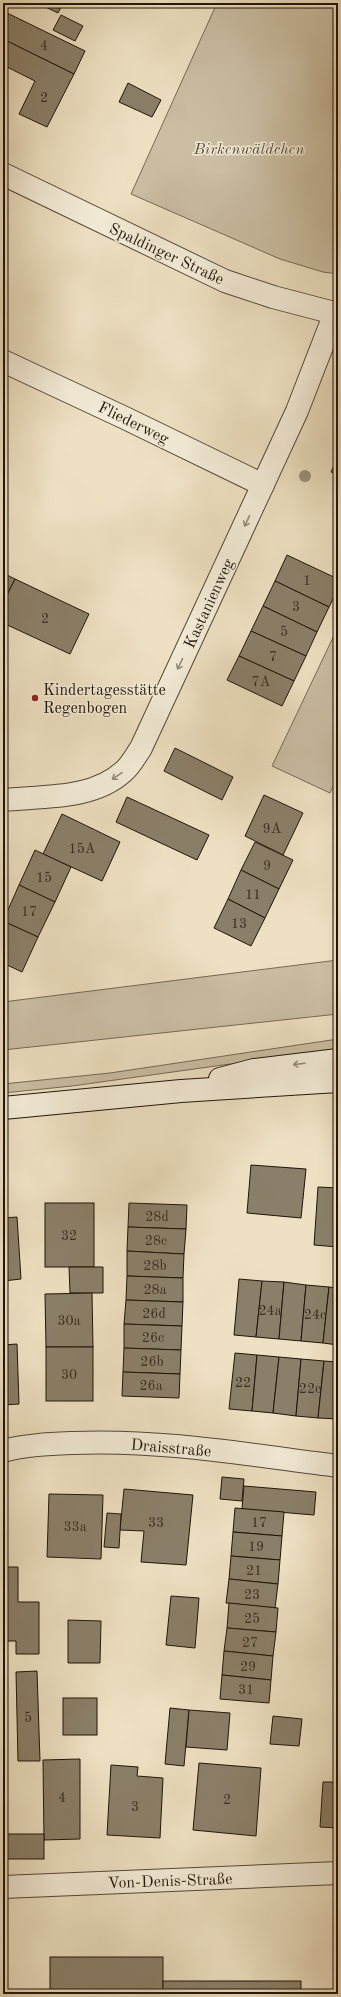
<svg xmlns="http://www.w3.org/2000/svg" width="341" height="1997" font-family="'Old Standard TT',serif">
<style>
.green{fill:#cbbea3;stroke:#756956}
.building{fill:#8b7f69;stroke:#1f1408}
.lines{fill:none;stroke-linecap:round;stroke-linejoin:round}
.minor-casing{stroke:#534737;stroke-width:24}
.tertiary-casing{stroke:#534737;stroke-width:24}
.secondary-casing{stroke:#1f1408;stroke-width:24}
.minor{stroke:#f4ecd8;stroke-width:22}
.tertiary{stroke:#f4ecd8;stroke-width:22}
.secondary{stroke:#f4ecd8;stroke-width:22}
.tree{fill:#9d917a}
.oneway{stroke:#948b7a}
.poi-dot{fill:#8f2418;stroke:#f4ecd8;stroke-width:1.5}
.labels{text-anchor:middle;stroke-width:3;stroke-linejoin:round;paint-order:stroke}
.number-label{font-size:14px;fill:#3a2f20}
.park-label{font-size:16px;font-style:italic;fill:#5b503e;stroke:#f4ecd8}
.street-label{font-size:16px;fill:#1f1408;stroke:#f4ecd8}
.poi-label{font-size:16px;fill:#1f1408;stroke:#f4ecd8;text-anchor:start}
</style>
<rect width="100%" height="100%" fill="#eee1c3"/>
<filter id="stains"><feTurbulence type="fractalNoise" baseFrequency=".005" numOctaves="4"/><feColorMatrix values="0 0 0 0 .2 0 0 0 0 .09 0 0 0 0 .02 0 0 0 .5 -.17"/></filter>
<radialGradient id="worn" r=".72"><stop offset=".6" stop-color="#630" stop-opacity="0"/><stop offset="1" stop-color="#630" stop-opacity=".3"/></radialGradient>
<g class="green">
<polygon points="217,3 338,3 338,274 323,272 280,259 131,194"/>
<polygon points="338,627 338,776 330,793 272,766"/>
<polygon points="338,960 338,1014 3,1050 3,1002"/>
<polygon points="338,1039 338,1049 72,1086 3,1093 3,1084 110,1073"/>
</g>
<g class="building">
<polygon points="37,3 63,3 58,13"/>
<polygon points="3,11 85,51 74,74 3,39"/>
<polygon points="61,15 83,26 75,41 53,30"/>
<polygon points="3,39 74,74 47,127 19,114 35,81 3,65"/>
<polygon points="128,83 161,100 152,117 119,102"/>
<polygon points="338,457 338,475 331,472"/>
<polygon points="287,555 338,579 338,589 329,607 275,581"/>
<polygon points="3,573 15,579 3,603"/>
<polygon points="15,579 89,614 70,654 3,623 3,603"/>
<polygon points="275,581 329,607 317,632 263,606"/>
<polygon points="263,606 317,632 306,656 251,631"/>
<polygon points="251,631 306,656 294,681 239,656"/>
<polygon points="239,656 294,681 282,706 227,680"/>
<polygon points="175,748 233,777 222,800 164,771"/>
<polygon points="264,795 303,813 283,855 245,836"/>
<polygon points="127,797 209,835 197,860 116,822"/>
<polygon points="62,814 120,842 102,881 43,854"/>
<polygon points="255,842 293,860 279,889 241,870"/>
<polygon points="35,850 71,867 55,902 19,885"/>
<polygon points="241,870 279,889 265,918 228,899"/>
<polygon points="19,885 55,902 38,937 3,921"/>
<polygon points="228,899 265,918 251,946 214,928"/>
<polygon points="3,921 38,937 22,972 3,963"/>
<polygon points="251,1165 306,1169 301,1218 247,1213"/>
<polygon points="318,1187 338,1188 338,1247 314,1245"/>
<rect x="45" y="1203" width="49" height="64"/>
<polygon points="129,1203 187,1205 186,1229 128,1227"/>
<polygon points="17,1217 21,1279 3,1281 3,1218"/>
<polygon points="128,1227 186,1229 184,1254 127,1251"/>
<polygon points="127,1251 184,1254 183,1278 127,1276"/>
<polygon points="69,1267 103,1267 103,1293 70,1293"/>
<polygon points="127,1276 183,1278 183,1302 126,1300"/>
<polygon points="239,1279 262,1281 256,1337 234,1335"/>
<polygon points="262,1281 284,1282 279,1339 256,1337"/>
<polygon points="284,1282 306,1285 301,1341 279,1339"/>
<polygon points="306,1285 329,1287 323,1343 301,1341"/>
<polygon points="329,1287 338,1288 338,1345 323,1343"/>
<polygon points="92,1293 93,1347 46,1347 45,1294"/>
<polygon points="126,1300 183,1302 182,1326 124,1324"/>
<polygon points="124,1324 182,1326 181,1350 124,1348"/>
<polygon points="17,1344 19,1404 3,1405 3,1345"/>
<rect x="46" y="1347" width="47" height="54"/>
<polygon points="124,1348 181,1350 180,1374 123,1372"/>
<polygon points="235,1353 257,1355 252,1411 229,1409"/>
<polygon points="257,1355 279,1357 273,1413 252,1411"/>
<polygon points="279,1357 301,1359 296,1416 273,1413"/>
<polygon points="301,1359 324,1361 318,1418 296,1416"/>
<polygon points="324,1361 338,1362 338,1419 318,1418"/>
<polygon points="123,1372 180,1374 179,1398 122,1396"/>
<polygon points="222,1477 244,1479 242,1501 220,1499"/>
<polygon points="244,1486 316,1492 314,1515 242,1509"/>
<polygon points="124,1489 193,1495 186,1565 141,1562 144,1531 120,1530"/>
<polygon points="49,1494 103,1495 101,1559 47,1557"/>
<polygon points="235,1508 284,1512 282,1536 233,1532"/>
<polygon points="107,1513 121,1514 119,1548 104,1547"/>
<polygon points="233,1532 282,1536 280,1560 231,1556"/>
<polygon points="231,1556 280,1560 278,1584 229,1579"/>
<polygon points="3,1567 18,1567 18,1602 39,1602 39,1654 16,1654 16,1641 3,1641"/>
<polygon points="229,1579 278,1584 275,1608 226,1603"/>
<polygon points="171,1596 199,1598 195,1648 166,1645"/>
<polygon points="229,1603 278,1608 276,1632 227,1628"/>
<polygon points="68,1620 101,1621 100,1663 68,1663"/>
<polygon points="227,1628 276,1632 273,1656 224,1651"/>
<polygon points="224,1651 273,1656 271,1680 222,1675"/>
<polygon points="37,1671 40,1761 18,1761 16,1672"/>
<polygon points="222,1675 271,1680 269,1703 220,1699"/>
<rect x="63" y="1698" width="34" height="37"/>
<polygon points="170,1708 189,1710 184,1766 165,1764"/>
<polygon points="189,1710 230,1713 227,1750 186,1747"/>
<polygon points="273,1716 302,1719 299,1746 270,1744"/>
<polygon points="80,1759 80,1839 44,1840 43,1760"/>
<polygon points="199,1763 261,1768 256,1836 193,1830"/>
<polygon points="111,1765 138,1767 137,1776 163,1778 160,1838 107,1835"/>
<polygon points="323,1782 338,1782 338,1828 320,1827"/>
<rect x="3" y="1834" width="41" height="25"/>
<rect x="50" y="1957" width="113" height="37"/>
<rect x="163" y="1981" width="138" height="13"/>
</g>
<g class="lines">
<defs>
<g id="minor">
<polyline points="3,361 125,418 263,485"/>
<path d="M3 800C43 796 93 800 124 771 131 765 136 755 141 748L297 411 335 313"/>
<path d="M3 1451C25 1445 49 1444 72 1443 161 1439 250 1455 338 1466"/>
<polyline points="3,1887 338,1873"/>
</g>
<polyline id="tertiary" points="3,174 225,281 273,297 338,314"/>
<g id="secondary">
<polyline points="220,1079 254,1070 338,1060"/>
<polyline points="3,1108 181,1091 338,1081"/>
</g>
</defs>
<use href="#minor" class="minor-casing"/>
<use href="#tertiary" class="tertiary-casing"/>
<use href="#secondary" class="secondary-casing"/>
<use href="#minor" class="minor"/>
<use href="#tertiary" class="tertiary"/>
<use href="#secondary" class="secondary"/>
</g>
<circle class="tree" cx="305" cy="476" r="6"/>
<defs><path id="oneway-shaft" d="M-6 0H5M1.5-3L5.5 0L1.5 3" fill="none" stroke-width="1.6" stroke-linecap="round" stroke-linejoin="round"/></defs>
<g class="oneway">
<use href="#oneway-shaft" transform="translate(247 521) rotate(115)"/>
<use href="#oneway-shaft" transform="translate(180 664) rotate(115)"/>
<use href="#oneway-shaft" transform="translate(117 776) rotate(145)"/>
<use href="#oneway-shaft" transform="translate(299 1064) rotate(173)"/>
</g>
<circle class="poi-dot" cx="35" cy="698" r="4"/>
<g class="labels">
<g class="number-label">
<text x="44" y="50">4</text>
<text x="44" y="102">2</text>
<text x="307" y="585">1</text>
<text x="296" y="611">3</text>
<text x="45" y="623">2</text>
<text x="284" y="636">5</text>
<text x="273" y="661">7</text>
<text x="261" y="686">7A</text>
<text x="272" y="833">9A</text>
<text x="82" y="853">15A</text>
<text x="267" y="870">9</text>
<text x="44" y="882">15</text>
<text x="253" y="899">11</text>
<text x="29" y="916">17</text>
<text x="239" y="928">13</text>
<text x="157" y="1221">28d</text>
<text x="69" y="1240">32</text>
<text x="156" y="1245">28c</text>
<text x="155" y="1270">28b</text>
<text x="155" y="1294">28a</text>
<text x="270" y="1315">24a</text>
<text x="154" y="1318">26d</text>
<text x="315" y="1319">24c</text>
<text x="69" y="1325">30a</text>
<text x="153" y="1342">26c</text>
<text x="152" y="1366">26b</text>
<text x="69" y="1379">30</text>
<text x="243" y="1387">22</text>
<text x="151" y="1390">26a</text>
<text x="310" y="1393">22c</text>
<text x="156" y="1527">33</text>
<text x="259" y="1527">17</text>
<text x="75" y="1531">33a</text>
<text x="256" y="1551">19</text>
<text x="254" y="1575">21</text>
<text x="252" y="1599">23</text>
<text x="252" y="1623">25</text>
<text x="250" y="1647">27</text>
<text x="248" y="1671">29</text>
<text x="246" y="1694">31</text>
<text x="28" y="1722">5</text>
<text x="62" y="1802">4</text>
<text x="227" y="1804">2</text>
<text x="135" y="1811">3</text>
</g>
<g class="park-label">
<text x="249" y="154">Birkenwäldchen</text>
</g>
<g class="street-label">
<text transform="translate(167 253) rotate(25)" y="6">Spaldinger Straße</text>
<text transform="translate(134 422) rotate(26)" y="6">Fliederweg</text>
<text transform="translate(208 603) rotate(-65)" y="6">Kastanienweg</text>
<text transform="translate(171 1447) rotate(5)" y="6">Draisstraße</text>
<text transform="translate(170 1880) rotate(-2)" y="6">Von-Denis-Straße</text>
</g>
<g class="poi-label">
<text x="43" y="695">Kindertagesstätte<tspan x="43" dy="18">Regenbogen</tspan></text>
</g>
</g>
<rect width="341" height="1997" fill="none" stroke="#eee1c3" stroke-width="16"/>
<rect x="4" y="4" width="333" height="1989" fill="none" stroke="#1f1408" stroke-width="2"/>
<rect x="8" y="8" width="325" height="1981" fill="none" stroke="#1f1408"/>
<rect width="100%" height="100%" filter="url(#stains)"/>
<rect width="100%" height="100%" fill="url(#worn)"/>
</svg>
